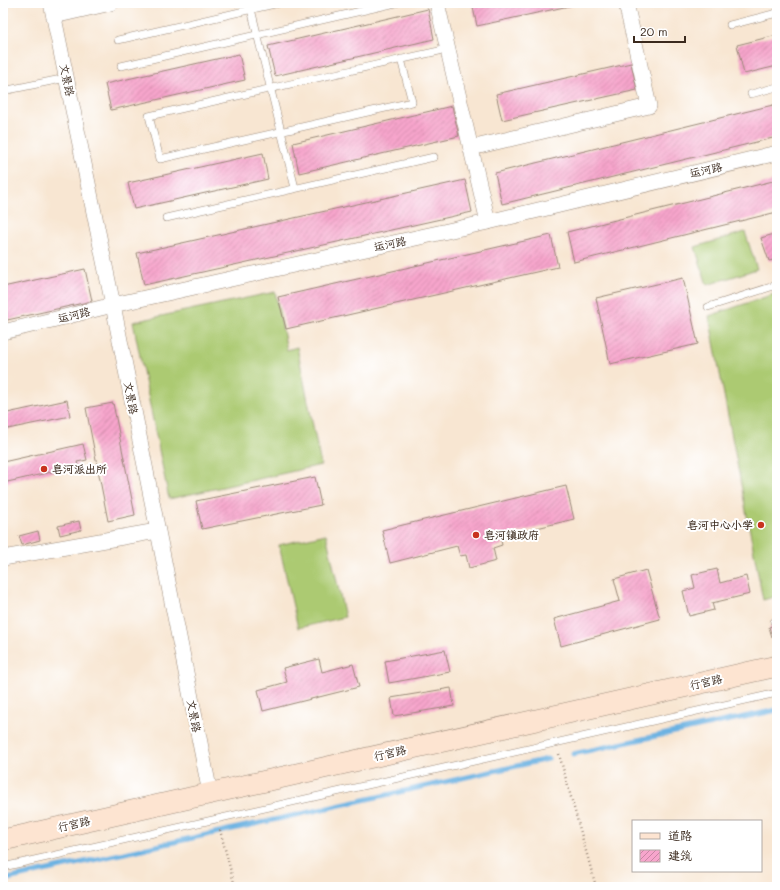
<svg xmlns="http://www.w3.org/2000/svg" width="780" height="890" font-family="Mali,'LXGW WenKai TC',sans-serif">
<style>
.garden{fill:#acca72;stroke:#747a48}
.lines{fill:none;stroke-linecap:round;stroke-linejoin:round}
.stream{stroke:#6cb2e2;stroke-width:5}
.building{fill:url(#building-hatch)}
.service-casing{stroke:#9a8878;stroke-width:8}
.minor-casing{stroke:#9a8878;stroke-width:16}
.secondary-casing{stroke:#9a8878;stroke-width:22}
.path{stroke:#9a8878;stroke-width:2.5;stroke-dasharray:1 3;stroke-linecap:butt}
.service{stroke:#fff;stroke-width:7}
.minor{stroke:#fff;stroke-width:15}
.secondary{stroke:#fde4d1;stroke-width:21}
.poi-dot{fill:#c8321e;stroke:#fff;stroke-width:1.5}
.labels{text-anchor:middle;stroke-width:4;stroke-linejoin:round;paint-order:stroke}
.street-label{font-size:11px;fill:#3b2a1e;stroke:#fff}
.poi-label{font-size:11px;font-weight:bold;fill:#3b2a1e;stroke:#fff;text-anchor:start}
</style>
<defs>
<pattern id="building-hatch" width="6" height="6" patternUnits="userSpaceOnUse"><rect width="6" height="6" fill="#f7a5cc"/><path d="M-1 1l2-2M0 6l6-6M5 7l2-2" fill="none" stroke="#c987a5"/></pattern>
</defs>
<rect width="100%" height="100%" fill="#fff"/>
<filter id="ink" filterUnits="userSpaceOnUse"><feTurbulence type="fractalNoise" baseFrequency=".025" numOctaves="2"/><feDisplacementMap in="SourceGraphic" scale="8" xChannelSelector="R" yChannelSelector="G"/><feConvolveMatrix kernelMatrix="1 2 1 2 8 2 1 2 1" color-interpolation-filters="sRGB"/></filter>
<filter id="wash" filterUnits="userSpaceOnUse"><feTurbulence type="fractalNoise" baseFrequency=".012" numOctaves="4" result="noise"/><feDisplacementMap in="SourceGraphic" scale="16" xChannelSelector="R" yChannelSelector="G"/><feGaussianBlur stdDeviation="0.9" result="paint"/><feColorMatrix in="noise" values="0 0 0 0 0 0 0 0 0 0 0 0 0 0 0 0 0 1.4 0 .05"/><feComposite in="paint" operator="in"/></filter>
<g filter="url(#wash)">
<rect width="100%" height="100%" fill="#f8e6d2"/>
<g class="garden">
<polygon points="745,232 757,269 707,285 695,247"/>
<polygon points="275,292 287,350 297,347 321,465 169,499 133,322"/>
<polygon points="777,293 777,596 763,600 709,316"/>
<polygon points="326,534 345,617 298,628 279,545"/>
</g>
<g class="lines">
<g class="stream">
<polyline points="573,754 777,710"/>
<polyline points="3,880 548,759"/>
</g>
</g>
<g id="blocks">
<g class="building">
<polygon points="472,3 578,3 578,4 477,26"/>
<polygon points="428,9 434,39 275,76 268,46"/>
<polygon points="777,35 777,66 744,74 737,45"/>
<polygon points="239,54 245,80 111,110 105,84"/>
<polygon points="631,63 637,90 502,120 496,94"/>
<polygon points="777,104 777,137 502,204 495,173"/>
<polygon points="452,106 459,136 299,173 293,143"/>
<polygon points="263,153 268,179 134,209 128,183"/>
<polygon points="465,180 472,212 144,285 137,253"/>
<polygon points="777,180 777,212 574,262 567,232"/>
<polygon points="777,233 777,259 769,261 761,238"/>
<polygon points="551,235 558,267 286,329 278,297"/>
<polygon points="85,269 92,301 3,321 3,287"/>
<polygon points="683,278 698,344 610,364 596,298"/>
<polygon points="67,400 70,416 3,430 3,414"/>
<polygon points="113,403 135,515 108,521 86,408"/>
<polygon points="83,444 87,460 77,462 78,466 3,483 3,462"/>
<polygon points="315,477 321,505 202,529 196,501"/>
<polygon points="566,486 574,519 500,537 502,545 493,548 496,561 469,568 466,555 460,556 457,546 390,563 382,530"/>
<polygon points="79,521 81,530 60,535 58,526"/>
<polygon points="38,531 40,540 22,545 19,536"/>
<polygon points="717,569 720,583 746,576 750,594 712,603 714,610 689,616 683,591 695,588 692,575"/>
<polygon points="646,570 660,619 561,646 554,619 620,601 614,579"/>
<polygon points="777,624 777,636 772,637 769,627"/>
<polygon points="445,650 450,672 389,683 385,661"/>
<polygon points="319,659 322,672 353,664 359,687 263,711 258,690 287,682 283,668"/>
<polygon points="451,688 454,706 394,716 391,698"/>
</g>
</g>
</g>
<g filter="url(#ink)">
<use href="#blocks" fill-opacity="0" stroke="#9a8878" stroke-width="1"/>
<g class="lines">
<defs>
<g id="service">
<polyline points="251,9 295,188"/>
<polyline points="730,25 777,13"/>
<polyline points="118,40 279,3"/>
<path d="M401 59 412 102 160 159 149 116C249 93 348 71 448 49"/>
<polyline points="121,66 396,3"/>
<polyline points="3,91 66,78"/>
<polyline points="751,94 777,87"/>
<polyline points="166,218 434,157"/>
<polyline points="708,307 777,285"/>
<polyline points="774,622 777,621"/>
<polyline points="3,867 777,693"/>
</g>
<g id="minor">
<polyline points="51,3 113,305 210,793"/>
<polyline points="437,3 488,222"/>
<polyline points="54,16 111,3"/>
<polyline points="471,148 649,106 626,3"/>
<polyline points="3,332 113,305 488,222 777,153"/>
<polyline points="3,558 157,531"/>
</g>
<polyline id="secondary" points="3,840 777,666"/>
</defs>
<use href="#service" class="service-casing"/>
<use href="#minor" class="minor-casing"/>
<use href="#secondary" class="secondary-casing"/>
<g class="path">
<polyline points="559,754 596,887"/>
<polyline points="220,830 235,887"/>
</g>
<use href="#service" class="service"/>
<use href="#minor" class="minor"/>
<use href="#secondary" class="secondary"/>
</g>
</g>
<g class="poi-dot">
<circle cx="44" cy="469" r="4"/>
<circle cx="761" cy="525" r="4"/>
<circle cx="476" cy="535" r="4"/>
</g>
<g class="labels">
<g class="street-label">
<text transform="translate(67 80) rotate(78)" y="4">文景路</text>
<text transform="translate(706 170) rotate(-13)" y="4">运河路</text>
<text transform="translate(390 244) rotate(-12)" y="4">运河路</text>
<text transform="translate(74 315) rotate(-14)" y="4">运河路</text>
<text transform="translate(131 398) rotate(79)" y="4">文景路</text>
<text transform="translate(706 682) rotate(-13)" y="4">行宫路</text>
<text transform="translate(194 716) rotate(79)" y="4">文景路</text>
<text transform="translate(390 753) rotate(-13)" y="4">行宫路</text>
<text transform="translate(74 824) rotate(-13)" y="4">行宫路</text>
</g>
<g class="poi-label">
<text x="52" y="473">皂河派出所</text>
<text x="753" y="529" text-anchor="end">皂河中心小学</text>
<text x="484" y="539">皂河镇政府</text>
</g>
</g>
<rect width="780" height="890" fill="none" stroke="#fff" stroke-width="16"/>
<rect x="632" y="820" width="130" height="52" fill="#ffffff" stroke="#b1aaa5"/>
<rect x="640" y="833" width="20" height="6" fill="#fde4d1" stroke="#b1aaa5"/>
<text x="668" y="840" font-size="12" fill="#3b2a1e">道路</text>
<rect x="640" y="850" width="20" height="12" fill="url(#building-hatch)" stroke="#b1aaa5"/>
<text x="668" y="860" font-size="12" fill="#3b2a1e">建筑</text>
<path d="M634 36v6h51v-6" fill="none" stroke="#3b2a1e" stroke-width="2"/>
<text x="640" y="36" font-size="12" fill="#3b2a1e" stroke="#ffffff" stroke-width="3" paint-order="stroke">20 m</text>
</svg>
